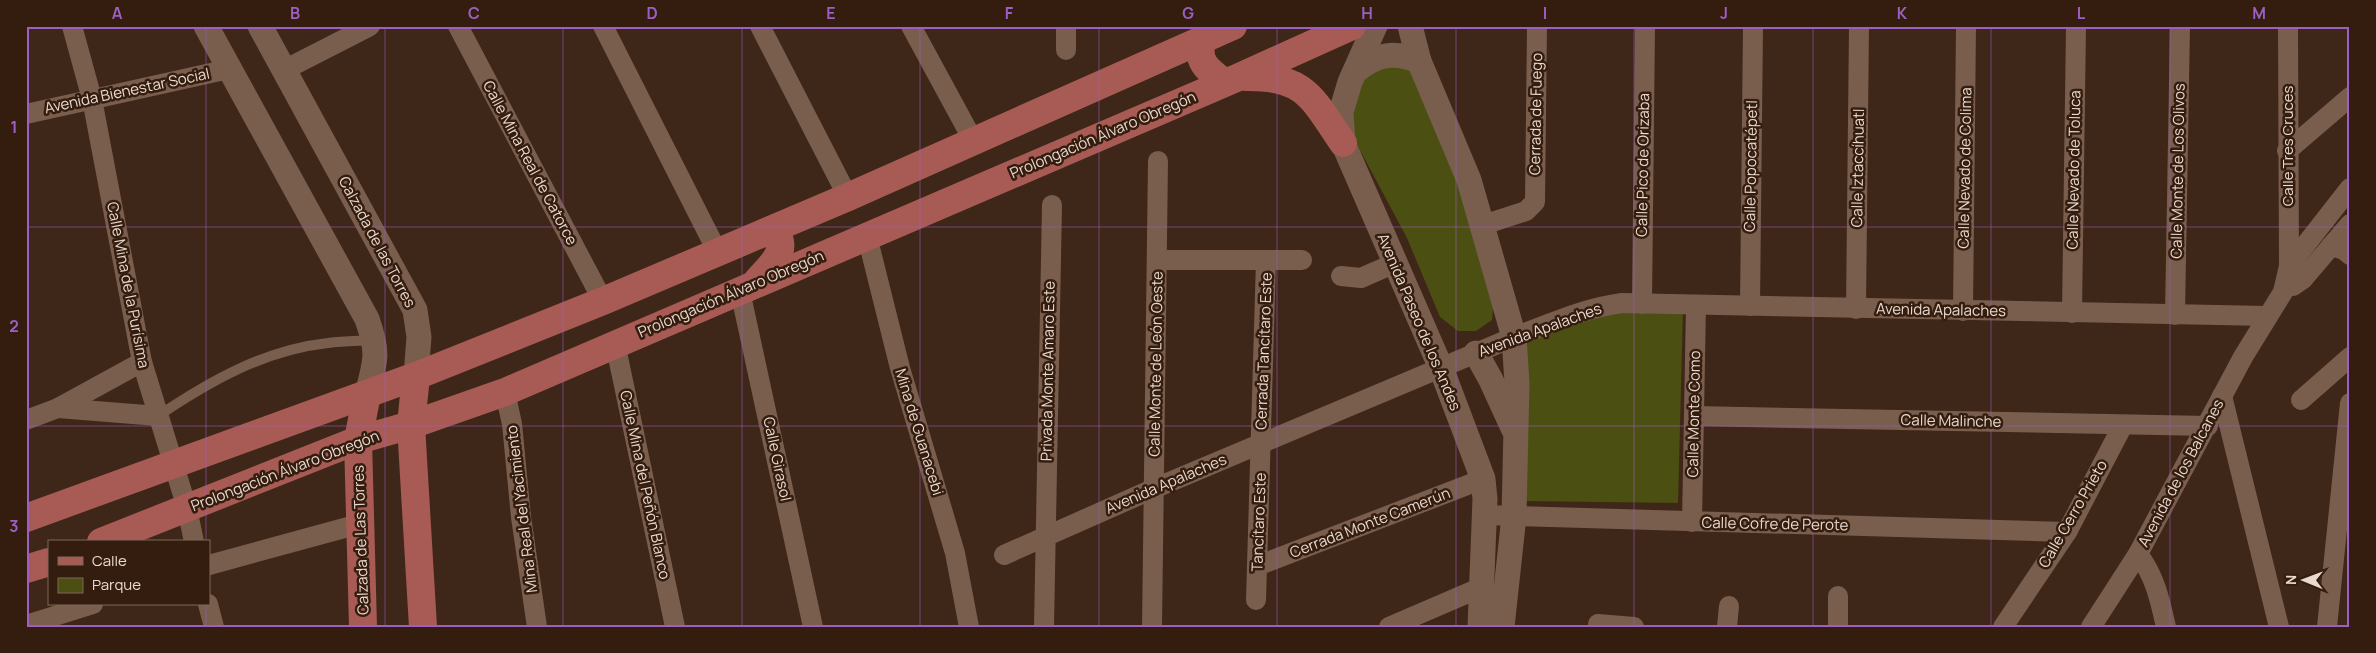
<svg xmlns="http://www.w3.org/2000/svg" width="2376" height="653" font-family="Manrope,sans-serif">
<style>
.green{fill:#4c4f12}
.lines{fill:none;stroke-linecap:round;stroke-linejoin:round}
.service{stroke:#795d4d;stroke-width:10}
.minor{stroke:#795d4d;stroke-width:20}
.tertiary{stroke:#795d4d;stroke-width:25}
.primary{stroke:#a85b55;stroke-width:28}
.grid{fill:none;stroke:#9c60c4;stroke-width:1;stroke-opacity:0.55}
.labels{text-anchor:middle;stroke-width:5;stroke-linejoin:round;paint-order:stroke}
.street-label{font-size:15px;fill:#e9d9cf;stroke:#341d0e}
.neatline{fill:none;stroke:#9c60c4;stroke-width:2}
.grid-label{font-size:16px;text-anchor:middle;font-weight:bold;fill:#9c60c4}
</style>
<rect width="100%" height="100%" fill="#3e2718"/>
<g class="green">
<polygon points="1380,63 1410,67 1452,164 1494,295 1492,320 1476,331 1458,331 1440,317 1407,238 1354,139 1351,102 1364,70"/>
<polygon points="1683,310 1678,503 1523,501 1522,339 1603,311"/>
</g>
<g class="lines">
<path class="service" d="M158 416C210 381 264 350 328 343 343 341 358 341 374 340"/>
<g class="minor">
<polyline points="72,26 92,99 142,362 187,508 194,542"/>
<polyline points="458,26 603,301"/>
<polyline points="603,26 718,253"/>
<polyline points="760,26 848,197"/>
<polyline points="911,26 974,142"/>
<polyline points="1066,26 1066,50"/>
<polyline points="2288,26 2289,266 2303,279"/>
<polyline points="284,70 370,26"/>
<polyline points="26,114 229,69"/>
<polyline points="2287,151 2350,97"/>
<polyline points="1483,225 1526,211 1535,202 1537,26"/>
<polyline points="867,236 900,368 955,553 969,627"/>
<polyline points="2331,246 2344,250 2350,255"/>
<polyline points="1157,260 1302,260"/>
<polyline points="1341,276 1361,278 1395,263"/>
<polyline points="2293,286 2303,279 2350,224"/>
<polyline points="740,291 813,627"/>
<polyline points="1642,304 1645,26"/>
<polyline points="1750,306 1753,26"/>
<polyline points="1856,309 1859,26"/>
<polyline points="1963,311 1966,26"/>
<polyline points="2072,313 2076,26"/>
<polyline points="2175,315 2180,26"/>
<polyline points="615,343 675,627"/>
<polyline points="505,392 512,424 521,517 537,627"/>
<polyline points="2222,396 2279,627"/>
<polyline points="2301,400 2350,357"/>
<polyline points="58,408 158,416"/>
<polyline points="1694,416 2208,426"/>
<polyline points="26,420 58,408 142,362"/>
<polyline points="1483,515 2067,532"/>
<polyline points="1692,522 1696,305"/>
<path d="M2138 554C2155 576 2160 600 2166 627"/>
<path d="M1004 555 1153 489 1514 337C1550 324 1584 308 1622 303L2267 316"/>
<polyline points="209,565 359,524"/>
<polyline points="1257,566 1483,479"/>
<polyline points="1838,596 1838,627"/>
<polyline points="1256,600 1266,260"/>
<polyline points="208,604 214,627"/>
<polyline points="1598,624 1634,627"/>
<polyline points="26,625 93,604"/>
<polyline points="1044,627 1052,205"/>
<polyline points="1152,627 1158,161"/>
<polyline points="1389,627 1482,587"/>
<polyline points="1727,627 1729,606"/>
<polyline points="2003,627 2067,532 2123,425"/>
<polyline points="2091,627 2138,554 2243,357 2283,292 2289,266 2350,188"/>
<polyline points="2327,627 2350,403"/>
</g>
<g class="tertiary">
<path d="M206 26 367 319C379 353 376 360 367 394"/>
<polyline points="260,26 415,310 419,337 416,376"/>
<polyline points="1375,26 1350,82 1341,112 1343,143 1441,368 1483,479 1485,499 1480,627"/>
<polyline points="1410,26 1419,61 1469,180 1514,337 1517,383 1514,516 1502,627"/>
<path d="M1357 70C1377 54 1395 51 1419 61"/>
<polyline points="1476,353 1491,380 1513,428"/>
</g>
<g class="primary">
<path d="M1203 39C1195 60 1207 70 1224 82"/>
<path d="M1246 77C1306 76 1312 98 1343 143"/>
<path d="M757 281C768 268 787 254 778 236L766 232"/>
<polyline points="416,376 411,425 423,627"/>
<polyline points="26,518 416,376 603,301 848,197 1233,26"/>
<polyline points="101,542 358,440 411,425 505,392 1239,77 1352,26"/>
<polyline points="26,569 49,562"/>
<polyline points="363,627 358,440 367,394"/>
</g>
</g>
<path class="grid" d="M206 26V542M385 26V627M563 26V627M742 26V627M920 26V627M1099 26V627M1277 26V627M1456 26V627M1634 26V627M1813 26V627M1991 26V627M2170 26V627M26 227H2350M26 426H2350M206 604V627"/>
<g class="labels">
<g class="street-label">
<text transform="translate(127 91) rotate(-12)" y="5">Avenida Bienestar Social</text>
<text transform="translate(1536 114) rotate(-89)" y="5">Cerrada de Fuego</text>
<text transform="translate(1103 135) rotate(-23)" y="5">Prolongación Álvaro Obregón</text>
<text transform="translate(2288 146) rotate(-90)" y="5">Calle Tres Cruces</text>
<text transform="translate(530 163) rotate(62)" y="5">Calle Mina Real de Catorce</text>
<text transform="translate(1643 165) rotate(-89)" y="5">Calle Pico de Orizaba</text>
<text transform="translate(1751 166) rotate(-89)" y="5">Calle Popocatépetl</text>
<text transform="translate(1858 168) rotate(-89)" y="5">Calle Iztaccíhuatl</text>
<text transform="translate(1965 168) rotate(-89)" y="5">Calle Nevado de Colima</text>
<text transform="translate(2074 170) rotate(-89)" y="5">Calle Nevado de Toluca</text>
<text transform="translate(2178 171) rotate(-89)" y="5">Calle Monte de Los Olivos</text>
<text transform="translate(377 242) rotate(62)" y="5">Calzada de las Torres</text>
<text transform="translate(128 285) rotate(79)" y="5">Calle Mina de la Purísima</text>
<text transform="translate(731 294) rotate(-23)" y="5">Prolongación Álvaro Obregón</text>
<text transform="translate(1941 310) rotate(1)" y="5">Avenida Apalaches</text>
<text transform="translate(1419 322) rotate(67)" y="5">Avenida Paseo de los Andes</text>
<text transform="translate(1540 330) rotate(-20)" y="5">Avenida Apalaches</text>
<text transform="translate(1264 351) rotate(-88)" y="5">Cerrada Tancítaro Este</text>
<text transform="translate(1156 364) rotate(-89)" y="5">Calle Monte de León Oeste</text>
<text transform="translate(1048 371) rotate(-89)" y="5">Privada Monte Amaro Este</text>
<text transform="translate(1694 414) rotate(-89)" y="5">Calle Monte Como</text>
<text transform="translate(1951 421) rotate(1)" y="5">Calle Malinche</text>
<text transform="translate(919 432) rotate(73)" y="5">Mina de Guanacebi</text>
<text transform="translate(777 459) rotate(78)" y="5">Calle Girasol</text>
<text transform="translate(285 471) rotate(-21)" y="5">Prolongación Álvaro Obregón</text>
<text transform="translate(2181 473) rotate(-62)" y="5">Avenida de los Balcanes</text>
<text transform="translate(1166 484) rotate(-23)" y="5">Avenida Apalaches</text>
<text transform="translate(645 485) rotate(78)" y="5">Calle Mina del Peñón Blanco</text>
<text transform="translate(522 509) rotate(-97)" y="5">Mina Real del Yacimiento</text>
<text transform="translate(2073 514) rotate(-60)" y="5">Calle Cerro Prieto</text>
<text transform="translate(1259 522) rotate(-88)" y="5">Tancítaro Este</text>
<text transform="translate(1370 523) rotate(-21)" y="5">Cerrada Monte Camerún</text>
<text transform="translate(1775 524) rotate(1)" y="5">Calle Cofre de Perote</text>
<text transform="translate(361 540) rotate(-92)" y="5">Calzada de Las Torres</text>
</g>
</g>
<rect width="2376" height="653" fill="none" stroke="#341d0e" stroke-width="55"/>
<rect x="48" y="540" width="162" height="65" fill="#341d0e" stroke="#7c685b"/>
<rect x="58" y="557" width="25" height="8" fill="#a85b55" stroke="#7c685b"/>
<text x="92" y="566" font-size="15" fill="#e9d9cf">Calle</text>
<rect x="58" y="578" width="25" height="15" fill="#4c4f12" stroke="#7c685b"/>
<text x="92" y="590" font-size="15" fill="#e9d9cf">Parque</text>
<g transform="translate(2304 580) rotate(271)" stroke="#341d0e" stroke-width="4" paint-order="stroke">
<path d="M0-4L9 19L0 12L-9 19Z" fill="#e9d9cf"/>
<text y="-8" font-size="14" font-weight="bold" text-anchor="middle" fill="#e9d9cf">N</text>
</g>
<rect x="28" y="28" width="2320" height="598" class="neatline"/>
<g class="grid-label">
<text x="117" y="19">A</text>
<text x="295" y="19">B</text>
<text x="474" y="19">C</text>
<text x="652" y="19">D</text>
<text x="831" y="19">E</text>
<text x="1009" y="19">F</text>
<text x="1188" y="19">G</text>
<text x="1367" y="19">H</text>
<text x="1545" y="19">I</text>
<text x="1724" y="19">J</text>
<text x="1902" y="19">K</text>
<text x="2081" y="19">L</text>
<text x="2259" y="19">M</text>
<text x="14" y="133">1</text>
<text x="14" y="332">2</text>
<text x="14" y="532">3</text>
</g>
</svg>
